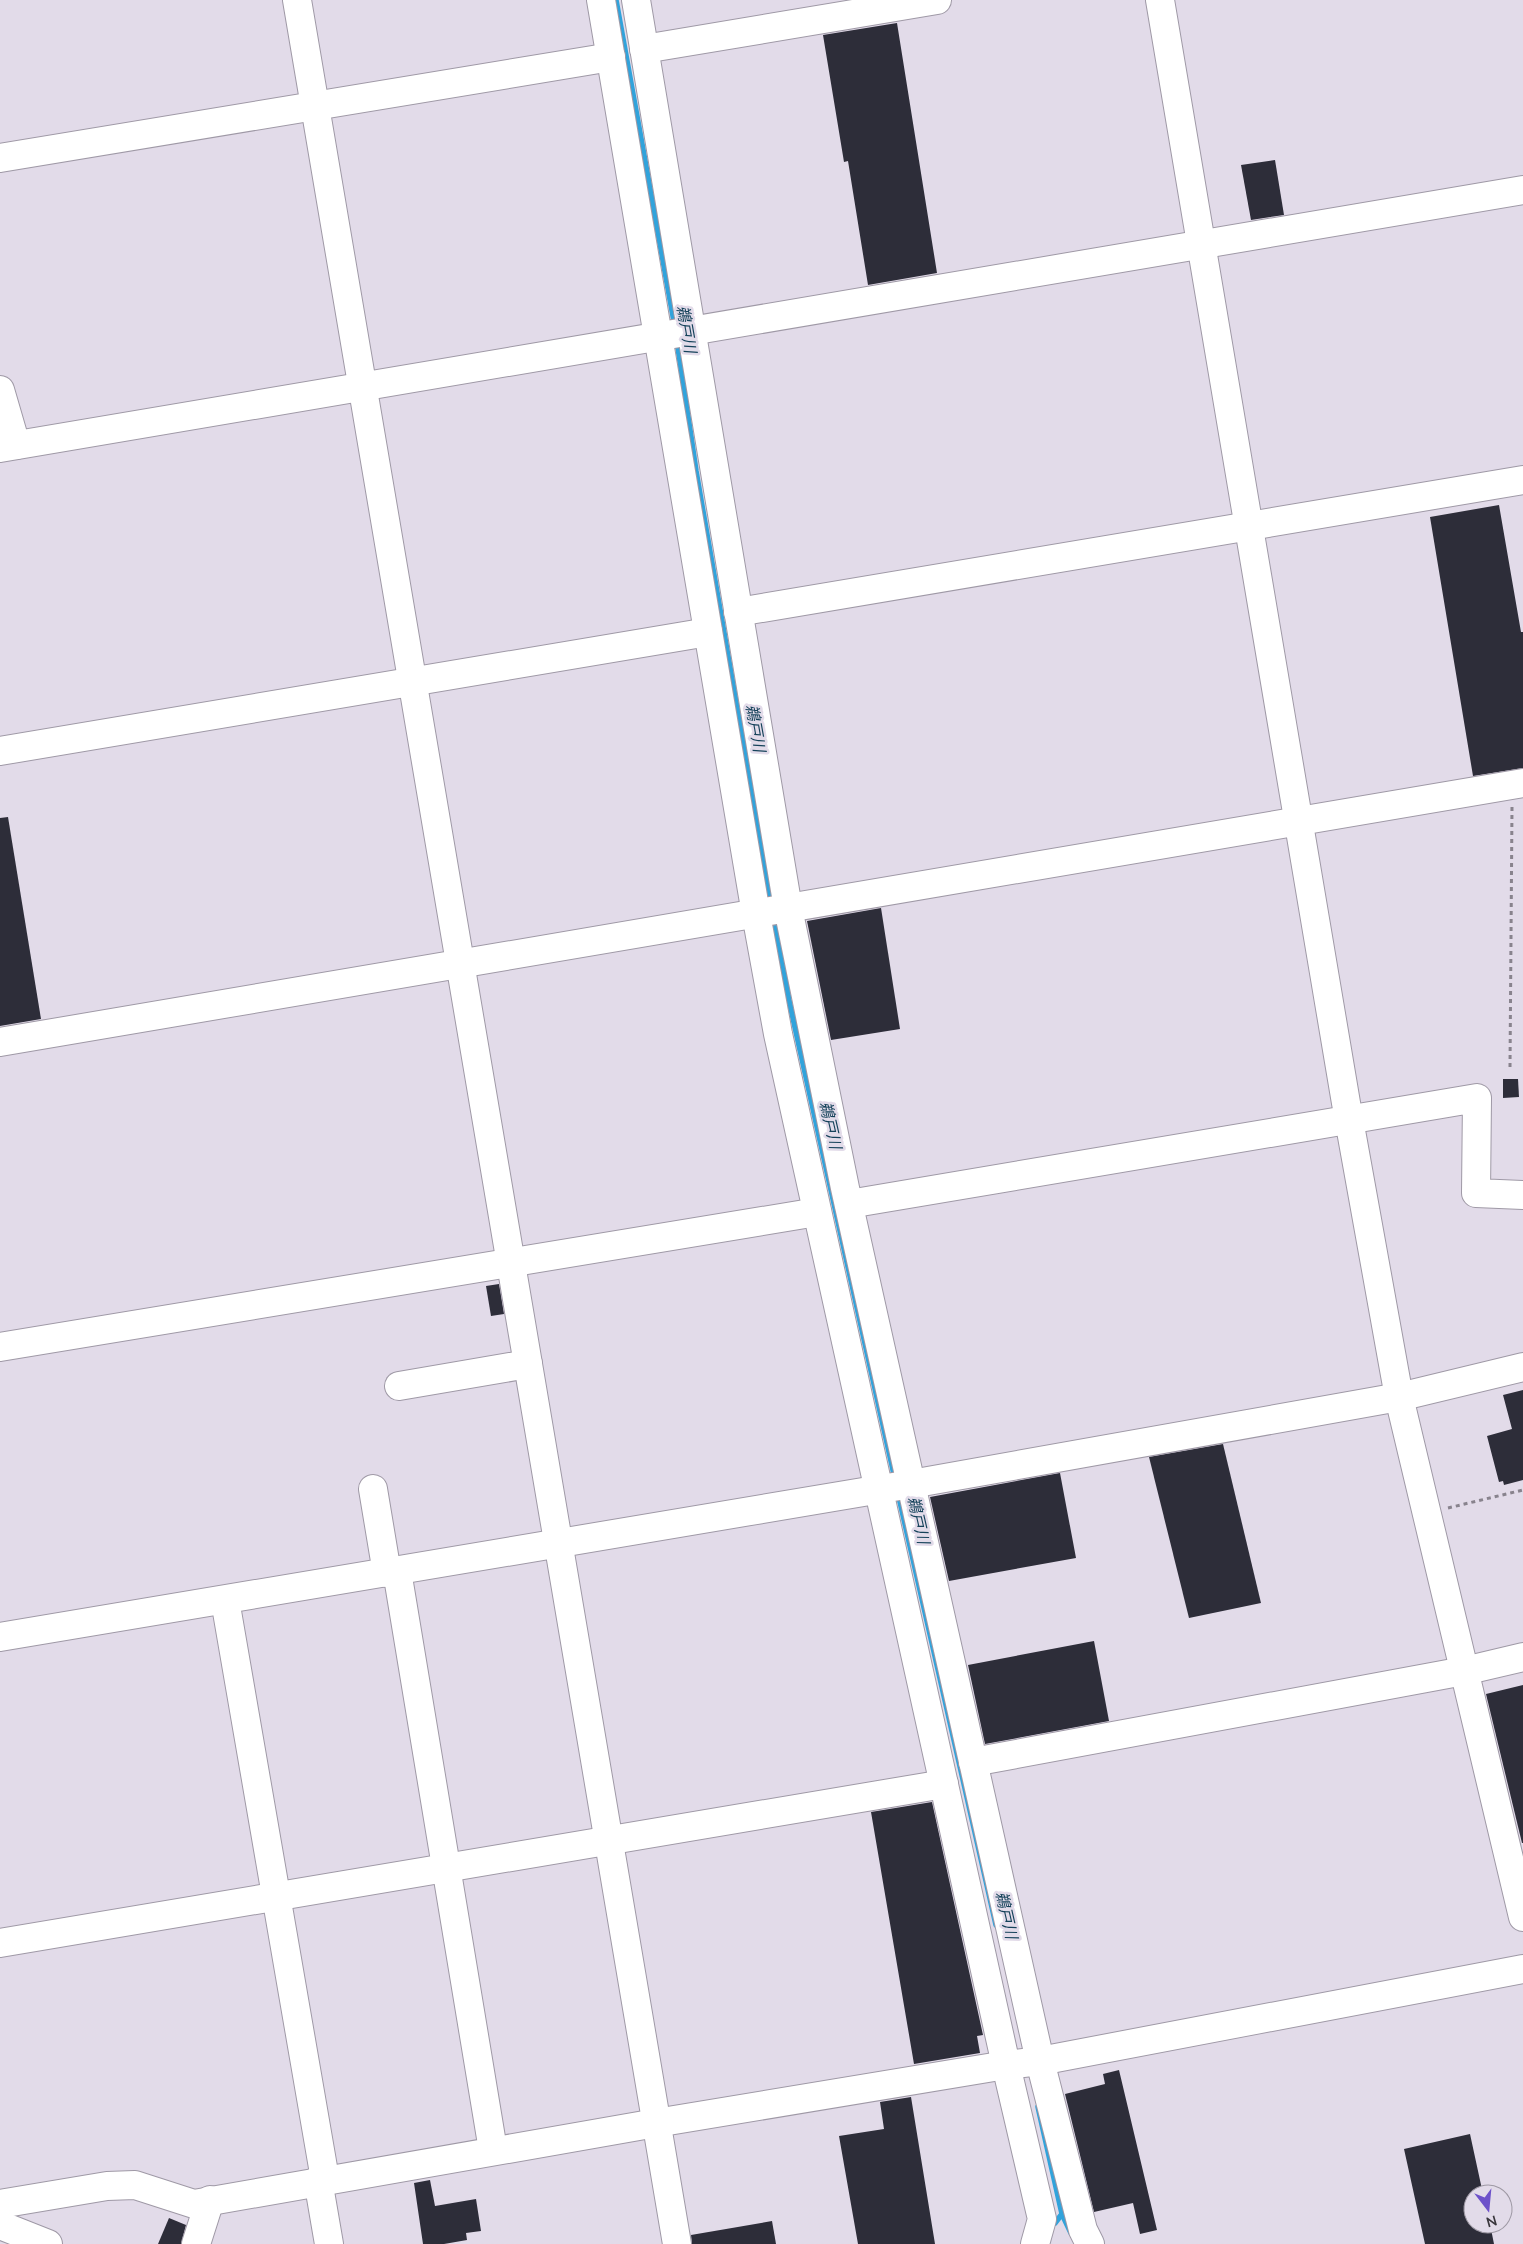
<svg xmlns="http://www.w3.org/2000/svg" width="1523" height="2244" font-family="'Nunito Sans','Noto Sans JP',sans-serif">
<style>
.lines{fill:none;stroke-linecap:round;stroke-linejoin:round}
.stream{stroke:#31a3db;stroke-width:5.5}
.building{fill:#2d2d39}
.minor-casing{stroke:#9f99a6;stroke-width:30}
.path{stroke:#88838d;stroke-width:3;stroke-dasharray:4 4;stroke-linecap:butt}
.minor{stroke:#fff;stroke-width:28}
.labels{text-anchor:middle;stroke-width:5;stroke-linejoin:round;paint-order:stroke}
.water-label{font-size:16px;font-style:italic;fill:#15425a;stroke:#e2dbe9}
</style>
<rect width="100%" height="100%" fill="#e2dbe9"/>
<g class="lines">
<g class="stream">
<polyline points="616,0 675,327"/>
<polyline points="677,341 696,471 771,904"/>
<polyline points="774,918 789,1000 895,1479"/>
<polyline points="898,1493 996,1925"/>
<polyline points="1038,2107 1062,2214 1071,2233"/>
<polyline points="1055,2223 1062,2214"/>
</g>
</g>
<g class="building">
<polygon points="897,23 937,273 868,285 848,161 844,162 823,35"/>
<polygon points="1275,160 1284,215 1251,220 1241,165"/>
<polygon points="1499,505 1521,632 1523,632 1523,768 1473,776 1430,517"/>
<polygon points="8,817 41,1019 0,1026 0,818"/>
<polygon points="881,908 900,1029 831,1040 807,921"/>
<polygon points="1503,1079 1518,1079 1519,1097 1503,1098"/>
<polygon points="499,1284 504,1314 491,1316 486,1286"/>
<polygon points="1523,1390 1523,1480 1504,1485 1503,1481 1499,1482 1487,1436 1512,1429 1503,1395"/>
<polygon points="1223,1444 1261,1603 1189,1618 1149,1457"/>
<polygon points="1060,1473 1076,1558 949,1581 930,1497"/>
<polygon points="1094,1641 1109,1721 985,1744 968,1665"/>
<polygon points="1523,1685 1523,1843 1522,1843 1486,1694"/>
<polygon points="932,1802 983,2035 977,2036 980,2053 914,2064 871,1812"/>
<polygon points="1119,2070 1157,2230 1140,2234 1133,2203 1094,2212 1065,2094 1105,2084 1103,2074"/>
<polygon points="911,2097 935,2244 858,2244 839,2136 884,2129 880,2102"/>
<polygon points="1470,2134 1483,2194 1473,2194 1473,2224 1490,2224 1494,2244 1425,2244 1404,2149"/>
<polygon points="430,2180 435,2206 476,2199 481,2231 466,2233 467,2240 444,2244 423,2244 414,2183"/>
<polygon points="169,2218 186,2225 181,2244 158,2244"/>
<polygon points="772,2221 776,2244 692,2244 691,2235"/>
</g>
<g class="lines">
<defs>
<g id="minor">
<polyline points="297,0 677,2244"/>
<polyline points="601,0 756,914 778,1034 1006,2065 1042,2219 1035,2244"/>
<polyline points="636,0 788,908 845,1188 911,1484 1040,2061 1083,2230 1090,2244"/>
<polyline points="1160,0 1346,1103 1399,1397 1523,1917"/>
<polyline points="644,49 937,0"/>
<polyline points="0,158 611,57"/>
<polyline points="0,390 16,445"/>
<polyline points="0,448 1523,190"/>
<polyline points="738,612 1523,480"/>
<polyline points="0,751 708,632"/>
<polyline points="0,1042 1523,783"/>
<polyline points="849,1204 1477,1098 1476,1193 1523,1195"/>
<polyline points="0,1347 817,1212"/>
<polyline points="399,1386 528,1364"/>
<polyline points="373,1489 387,1573"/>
<polyline points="397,1571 493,2150"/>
<polyline points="225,1600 325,2179"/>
<polyline points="0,1637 911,1484 1399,1397 1523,1367"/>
<polyline points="973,1762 1464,1671 1523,1657"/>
<polyline points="0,1943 944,1784"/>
<polyline points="318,2180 329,2244"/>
<polyline points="0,2204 107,2186 135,2185 194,2204 656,2123 1006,2065 1040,2061 1523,1969"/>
<polyline points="0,2225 48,2244"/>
<polyline points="196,2244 210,2200"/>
</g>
</defs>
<use href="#minor" class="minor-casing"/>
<g class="path">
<polyline points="1510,1067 1512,807"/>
<polyline points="1448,1508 1523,1490"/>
</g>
<use href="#minor" class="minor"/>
</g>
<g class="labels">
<g class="water-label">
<text transform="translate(687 329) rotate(80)" y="6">鵜戸川</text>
<text transform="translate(756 728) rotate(80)" y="6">鵜戸川</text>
<text transform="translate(831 1125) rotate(77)" y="6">鵜戸川</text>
<text transform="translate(919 1520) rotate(77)" y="6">鵜戸川</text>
<text transform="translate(1007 1915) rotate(77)" y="6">鵜戸川</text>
</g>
</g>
<g transform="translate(1488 2209) rotate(164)"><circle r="24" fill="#e2dbe9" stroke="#9e99a4"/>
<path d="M0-4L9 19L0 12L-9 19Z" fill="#6d51ca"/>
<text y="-8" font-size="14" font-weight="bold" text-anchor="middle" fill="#39363c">N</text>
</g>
</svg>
